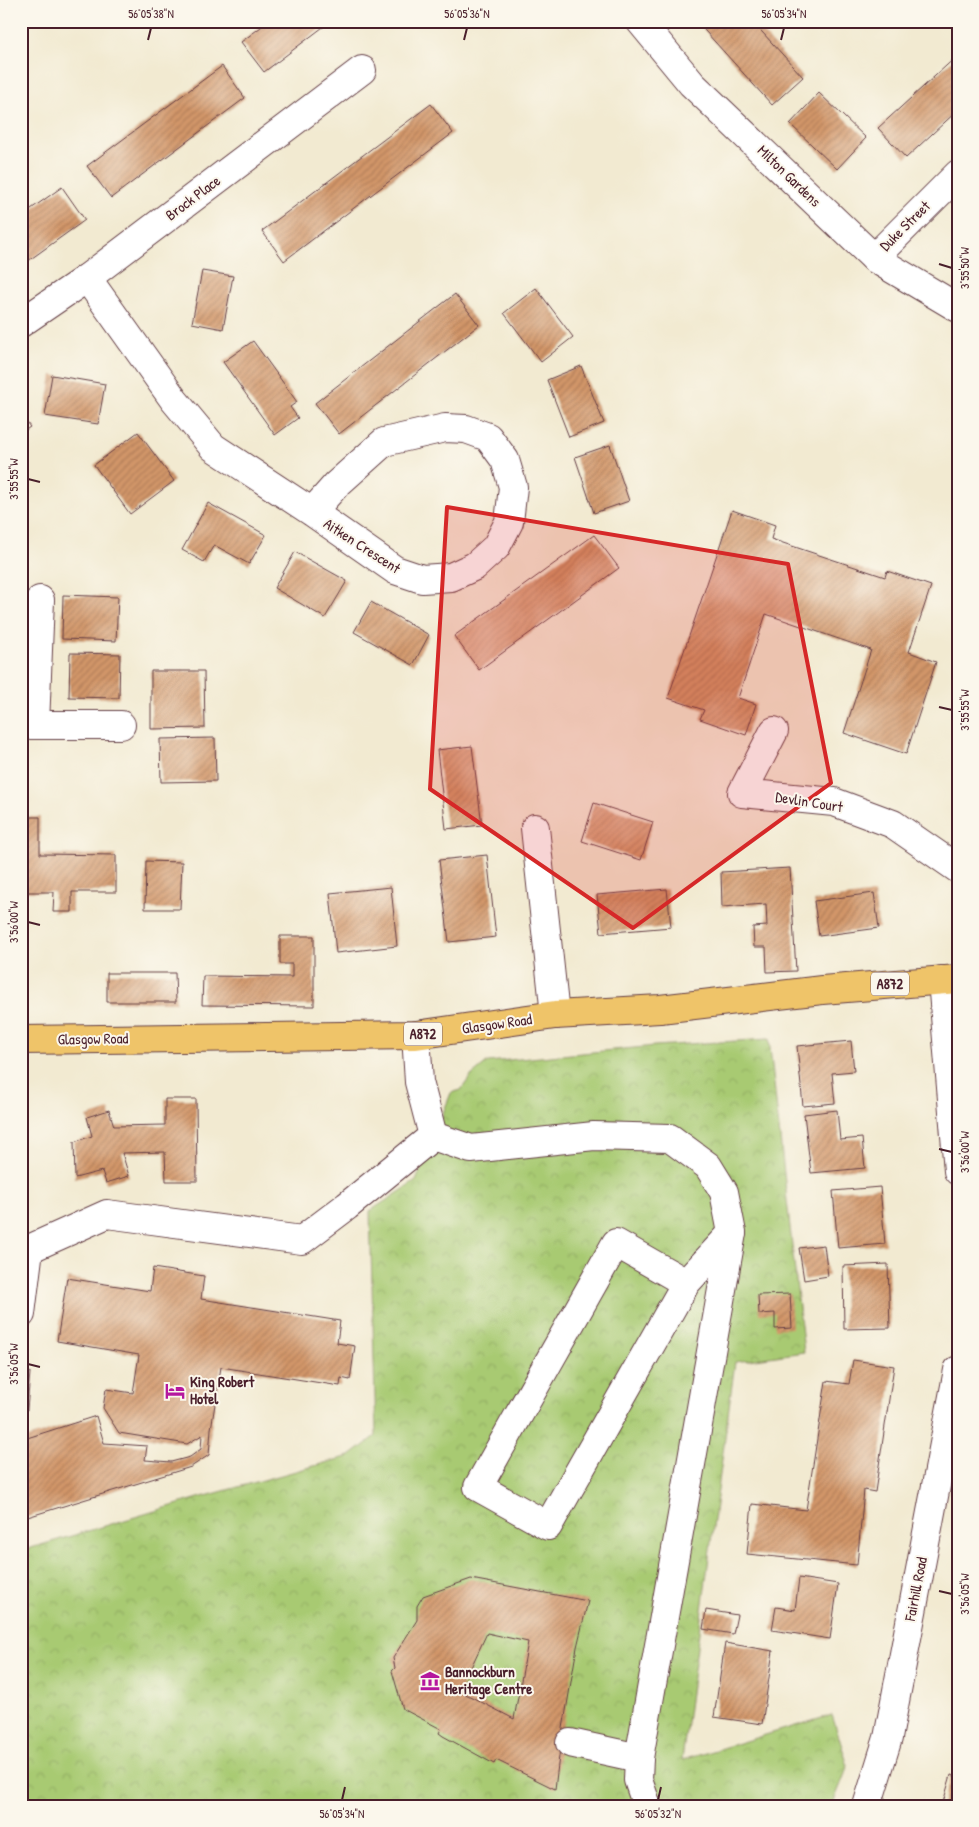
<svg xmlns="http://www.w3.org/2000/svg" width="979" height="1827" font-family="'Patrick Hand',sans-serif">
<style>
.park{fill:url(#park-crowns);stroke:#79744e}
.building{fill:url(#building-hatch);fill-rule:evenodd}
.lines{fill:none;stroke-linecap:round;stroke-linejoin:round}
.minor-casing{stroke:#633d44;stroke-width:30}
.major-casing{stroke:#633d44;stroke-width:30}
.minor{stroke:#fff;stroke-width:28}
.major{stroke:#efc469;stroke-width:28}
.marked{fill:#d62828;fill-opacity:0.2;stroke:#d62828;stroke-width:4;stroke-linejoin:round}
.ticks{fill:none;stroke:#4a1f2b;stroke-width:2}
.labels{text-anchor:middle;stroke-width:4;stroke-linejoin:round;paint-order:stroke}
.shield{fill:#fbf7ec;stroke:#7f6065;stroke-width:1}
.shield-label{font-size:14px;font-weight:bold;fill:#4a1f2b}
.street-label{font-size:15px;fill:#4a1f2b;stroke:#fbf7ec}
.poi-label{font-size:15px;font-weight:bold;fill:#4a1f2b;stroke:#fbf7ec;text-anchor:start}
.neatline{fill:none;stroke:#4a1f2b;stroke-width:2}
.ticks-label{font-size:12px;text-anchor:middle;fill:#4a1f2b}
</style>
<defs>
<pattern id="park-crowns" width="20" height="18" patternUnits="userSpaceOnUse" patternTransform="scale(1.25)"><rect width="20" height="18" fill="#a8ca72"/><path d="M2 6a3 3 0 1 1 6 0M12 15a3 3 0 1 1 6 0" fill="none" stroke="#92ad63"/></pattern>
<pattern id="building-hatch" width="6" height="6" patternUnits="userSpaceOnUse" patternTransform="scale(1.25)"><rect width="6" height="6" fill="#d29669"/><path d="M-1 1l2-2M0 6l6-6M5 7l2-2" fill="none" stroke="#ac7a57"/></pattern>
</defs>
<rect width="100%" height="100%" fill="#fbf7ec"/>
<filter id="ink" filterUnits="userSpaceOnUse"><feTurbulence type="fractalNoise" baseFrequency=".02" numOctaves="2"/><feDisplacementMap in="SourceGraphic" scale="10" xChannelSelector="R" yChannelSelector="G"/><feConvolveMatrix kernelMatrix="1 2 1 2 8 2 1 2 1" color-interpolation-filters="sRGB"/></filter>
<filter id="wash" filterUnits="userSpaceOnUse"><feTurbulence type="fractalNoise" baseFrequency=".0096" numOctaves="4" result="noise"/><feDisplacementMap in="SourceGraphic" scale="20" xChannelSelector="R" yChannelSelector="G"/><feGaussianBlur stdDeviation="1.12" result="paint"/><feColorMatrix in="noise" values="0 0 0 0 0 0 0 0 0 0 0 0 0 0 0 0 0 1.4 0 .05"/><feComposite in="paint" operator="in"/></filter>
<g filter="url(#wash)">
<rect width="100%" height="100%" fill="#f2ead1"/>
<polygon class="park" points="769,1039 804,1352 735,1362 682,1760 832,1715 848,1766 832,1806 21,1806 21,1551 202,1497 350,1456 376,1436 370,1211 416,1181 451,1093 461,1090 471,1076 488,1062 655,1046"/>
<g id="blocks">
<g class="building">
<polygon points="269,21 331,21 264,72 241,42"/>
<polygon points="696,21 752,21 803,77 772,105"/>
<polygon points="958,55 958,110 906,158 878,128"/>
<polygon points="222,66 245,98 111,198 87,166"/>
<polygon points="819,93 866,138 837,169 790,124"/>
<polygon points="431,104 453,133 284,261 262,231"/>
<polygon points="62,187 85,220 21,266 21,216"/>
<polygon points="202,271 233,276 223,329 192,323"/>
<polygon points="536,288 573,337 541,362 504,313"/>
<polygon points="455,294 479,325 339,434 315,403"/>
<polygon points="253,341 297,402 290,407 298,418 275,435 223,362"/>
<polygon points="581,366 604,423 569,437 547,380"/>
<polygon points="52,375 105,384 98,424 45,416"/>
<polygon points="21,415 30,427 21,433"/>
<polygon points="138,432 174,481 130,514 94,465"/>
<polygon points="610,445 629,501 594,513 575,457"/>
<polygon points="208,503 266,535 249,564 214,545 204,562 182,550"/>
<polygon points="732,510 775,525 771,539 885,577 887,571 931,586 909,652 936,662 906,754 844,733 871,650 766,614 738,698 756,704 746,735 700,719 704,710 668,698"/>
<polygon points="594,535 619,568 479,670 454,636"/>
<polygon points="295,552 347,581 325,618 274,588"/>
<polygon points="63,595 118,597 116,641 62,639"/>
<polygon points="371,602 429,635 413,665 354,632"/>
<polygon points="70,653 120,654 119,698 69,697"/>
<polygon points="151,671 204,671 205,728 151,729"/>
<polygon points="215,738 216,781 161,782 160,739"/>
<polygon points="472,746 482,825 446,829 437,750"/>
<polygon points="594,803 653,822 641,860 582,841"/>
<polygon points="21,817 40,817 40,854 116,855 116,892 72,892 72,912 53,912 54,892 21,892"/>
<polygon points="487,855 496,937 449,942 439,860"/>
<polygon points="146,861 182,862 180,909 145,909"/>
<polygon points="790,868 796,971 767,972 766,947 754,947 753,927 767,926 766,904 722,907 721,872"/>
<polygon points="391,887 397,946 336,953 330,893"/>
<polygon points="667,889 671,927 601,933 597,895"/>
<polygon points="874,893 879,928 819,936 814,901"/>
<polygon points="280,936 314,936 314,1006 202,1005 203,976 292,977 292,964 280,964"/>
<polygon points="107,973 175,973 176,1002 107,1002"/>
<polygon points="851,1041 854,1071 832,1073 835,1103 803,1106 797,1046"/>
<polygon points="165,1099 196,1099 197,1181 166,1181 165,1152 122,1153 129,1176 106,1183 102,1171 75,1178 74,1142 92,1136 87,1117 109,1110 114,1126 165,1125"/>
<polygon points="837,1110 840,1140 862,1138 865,1168 811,1173 804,1114"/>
<polygon points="880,1187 885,1244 838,1248 833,1191"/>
<polygon points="824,1245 828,1276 804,1280 799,1248"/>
<polygon points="888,1264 890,1328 844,1329 843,1266"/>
<polygon points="153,1268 204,1276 201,1299 340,1321 337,1343 355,1346 350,1380 341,1378 340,1386 221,1367 211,1429 209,1455 191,1467 21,1519 21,1440 96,1416 104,1443 147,1446 145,1460 171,1462 190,1457 201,1449 202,1435 187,1444 119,1433 103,1408 106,1389 133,1393 139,1355 57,1341 67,1278 150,1291"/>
<polygon points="790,1294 792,1328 775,1329 775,1313 759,1314 758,1295"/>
<polygon points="853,1360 894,1366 875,1492 864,1490 857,1565 747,1554 752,1504 806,1510 826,1381 849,1384"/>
<polygon points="21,1372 30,1372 27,1410 21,1409"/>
<polygon points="799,1578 838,1584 830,1639 772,1630 776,1607 795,1610"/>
<path d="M471 1579 588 1601 577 1647 561 1740 555 1789 496 1760 494 1764 443 1736 439 1733 441 1729 403 1709 392 1671 395 1668 393 1658 417 1620V1606L423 1596ZM487 1633 528 1642 514 1719 460 1691Z"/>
<polygon points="706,1610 737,1615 733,1634 703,1629"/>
<polygon points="725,1643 773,1651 762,1724 714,1717"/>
<polygon points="951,1775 958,1777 958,1806 942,1806"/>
</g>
</g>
</g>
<g filter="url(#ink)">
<use href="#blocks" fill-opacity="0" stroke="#633d44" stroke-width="1"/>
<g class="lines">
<defs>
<g id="minor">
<polyline points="640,21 692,84 874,258 958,308"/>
<polyline points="874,258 958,174"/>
<polyline points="87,278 174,400 213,447 312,512 395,570 422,579 451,577 475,566 496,547 509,522 513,487 505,460 488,437 466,429 445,428 384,442 336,485 312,512"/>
<polyline points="21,323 87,278 362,70"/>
<polyline points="21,725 121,725"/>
<polyline points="35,725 40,600"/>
<polyline points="774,731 742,793 834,802 893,824 958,869"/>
<polyline points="535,828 555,1015"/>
<polyline points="942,980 958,1171"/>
<polyline points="433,1136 471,1149 594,1136 670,1138 708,1166 724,1192 732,1233 639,1758 638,1780 647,1806"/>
<polyline points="21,1249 29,1249 107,1214 302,1240 347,1206 433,1136 419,1082 416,1035"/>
<polyline points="686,1283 616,1243 478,1487 548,1526 686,1283 732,1233"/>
<polyline points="21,1314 29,1249"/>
<polyline points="570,1743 639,1758"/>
<polyline points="867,1806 888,1738 958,1370"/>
</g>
<polyline id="major" points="21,1040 416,1035 555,1015 660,1009 822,990 958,979"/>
</defs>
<use href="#minor" class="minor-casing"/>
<use href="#major" class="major-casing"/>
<use href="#minor" class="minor"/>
<use href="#major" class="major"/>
</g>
</g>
<path class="marked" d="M447 507 788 564 831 783 633 928 430 789Z"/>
<path class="ticks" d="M148 40 151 28M464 40 467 28M781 40 784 28M939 264 952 268M28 479 40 482M939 707 952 710M28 922 40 925M939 1149 952 1152M28 1364 40 1367M939 1591 952 1594M342 1800 345 1787M658 1800 661 1787"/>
<defs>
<symbol id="hotel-bare" viewBox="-9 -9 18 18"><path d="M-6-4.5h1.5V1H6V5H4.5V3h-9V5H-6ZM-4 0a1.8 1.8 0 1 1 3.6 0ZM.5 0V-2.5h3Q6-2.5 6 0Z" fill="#b5179e" stroke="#fbf7ec" stroke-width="2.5" paint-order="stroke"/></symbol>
<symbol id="museum-bare" viewBox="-9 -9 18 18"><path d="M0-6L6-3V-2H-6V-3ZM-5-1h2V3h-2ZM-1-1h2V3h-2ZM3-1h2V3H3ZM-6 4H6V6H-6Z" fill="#b5179e" stroke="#fbf7ec" stroke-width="2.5" paint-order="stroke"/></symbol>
</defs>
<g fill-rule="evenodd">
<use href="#hotel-bare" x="161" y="1377" width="28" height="28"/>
<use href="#museum-bare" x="416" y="1667" width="28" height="28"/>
</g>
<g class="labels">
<g class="shield">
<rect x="871" y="972.5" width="38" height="23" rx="4"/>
<rect x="404" y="1022.5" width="38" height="23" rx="4"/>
</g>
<g class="shield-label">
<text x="890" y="989">A872</text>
<text x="423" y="1039">A872</text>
</g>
<g class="street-label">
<text transform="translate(789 176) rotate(44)" y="5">Milton Gardens</text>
<text transform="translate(193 198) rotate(-37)" y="5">Brock Place</text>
<text transform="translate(905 226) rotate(-45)" y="5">Duke Street</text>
<text transform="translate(362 546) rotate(33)" y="5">Aitken Crescent</text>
<text transform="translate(809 802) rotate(9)" y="5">Devlin Court</text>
<text transform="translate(497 1024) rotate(-8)" y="5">Glasgow Road</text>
<text transform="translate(93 1039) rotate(-1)" y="5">Glasgow Road</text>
<text transform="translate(916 1589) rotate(-79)" y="5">Fairhill Road</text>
</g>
<g class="poi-label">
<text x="190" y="1387">King Robert<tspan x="190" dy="17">Hotel</tspan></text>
<text x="445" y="1677">Bannockburn<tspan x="445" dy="17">Heritage Centre</tspan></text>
</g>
</g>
<rect width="979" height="1827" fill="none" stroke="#fbf7ec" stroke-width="55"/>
<rect x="28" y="28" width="924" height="1772" class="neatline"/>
<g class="ticks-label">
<text x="151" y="18">56°05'38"N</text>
<text x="467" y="18">56°05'36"N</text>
<text x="784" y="18">56°05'34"N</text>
<text transform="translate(965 268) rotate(-90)" y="4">3°55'50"W</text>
<text transform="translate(14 479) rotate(-90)" y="4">3°55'55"W</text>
<text transform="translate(965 710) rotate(-90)" y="4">3°55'55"W</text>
<text transform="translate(14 922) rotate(-90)" y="4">3°56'00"W</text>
<text transform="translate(965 1152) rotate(-90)" y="4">3°56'00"W</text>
<text transform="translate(14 1364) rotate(-90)" y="4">3°56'05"W</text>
<text transform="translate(965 1594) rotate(-90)" y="4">3°56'05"W</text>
<text x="342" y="1818">56°05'34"N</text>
<text x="658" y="1818">56°05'32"N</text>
</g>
</svg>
